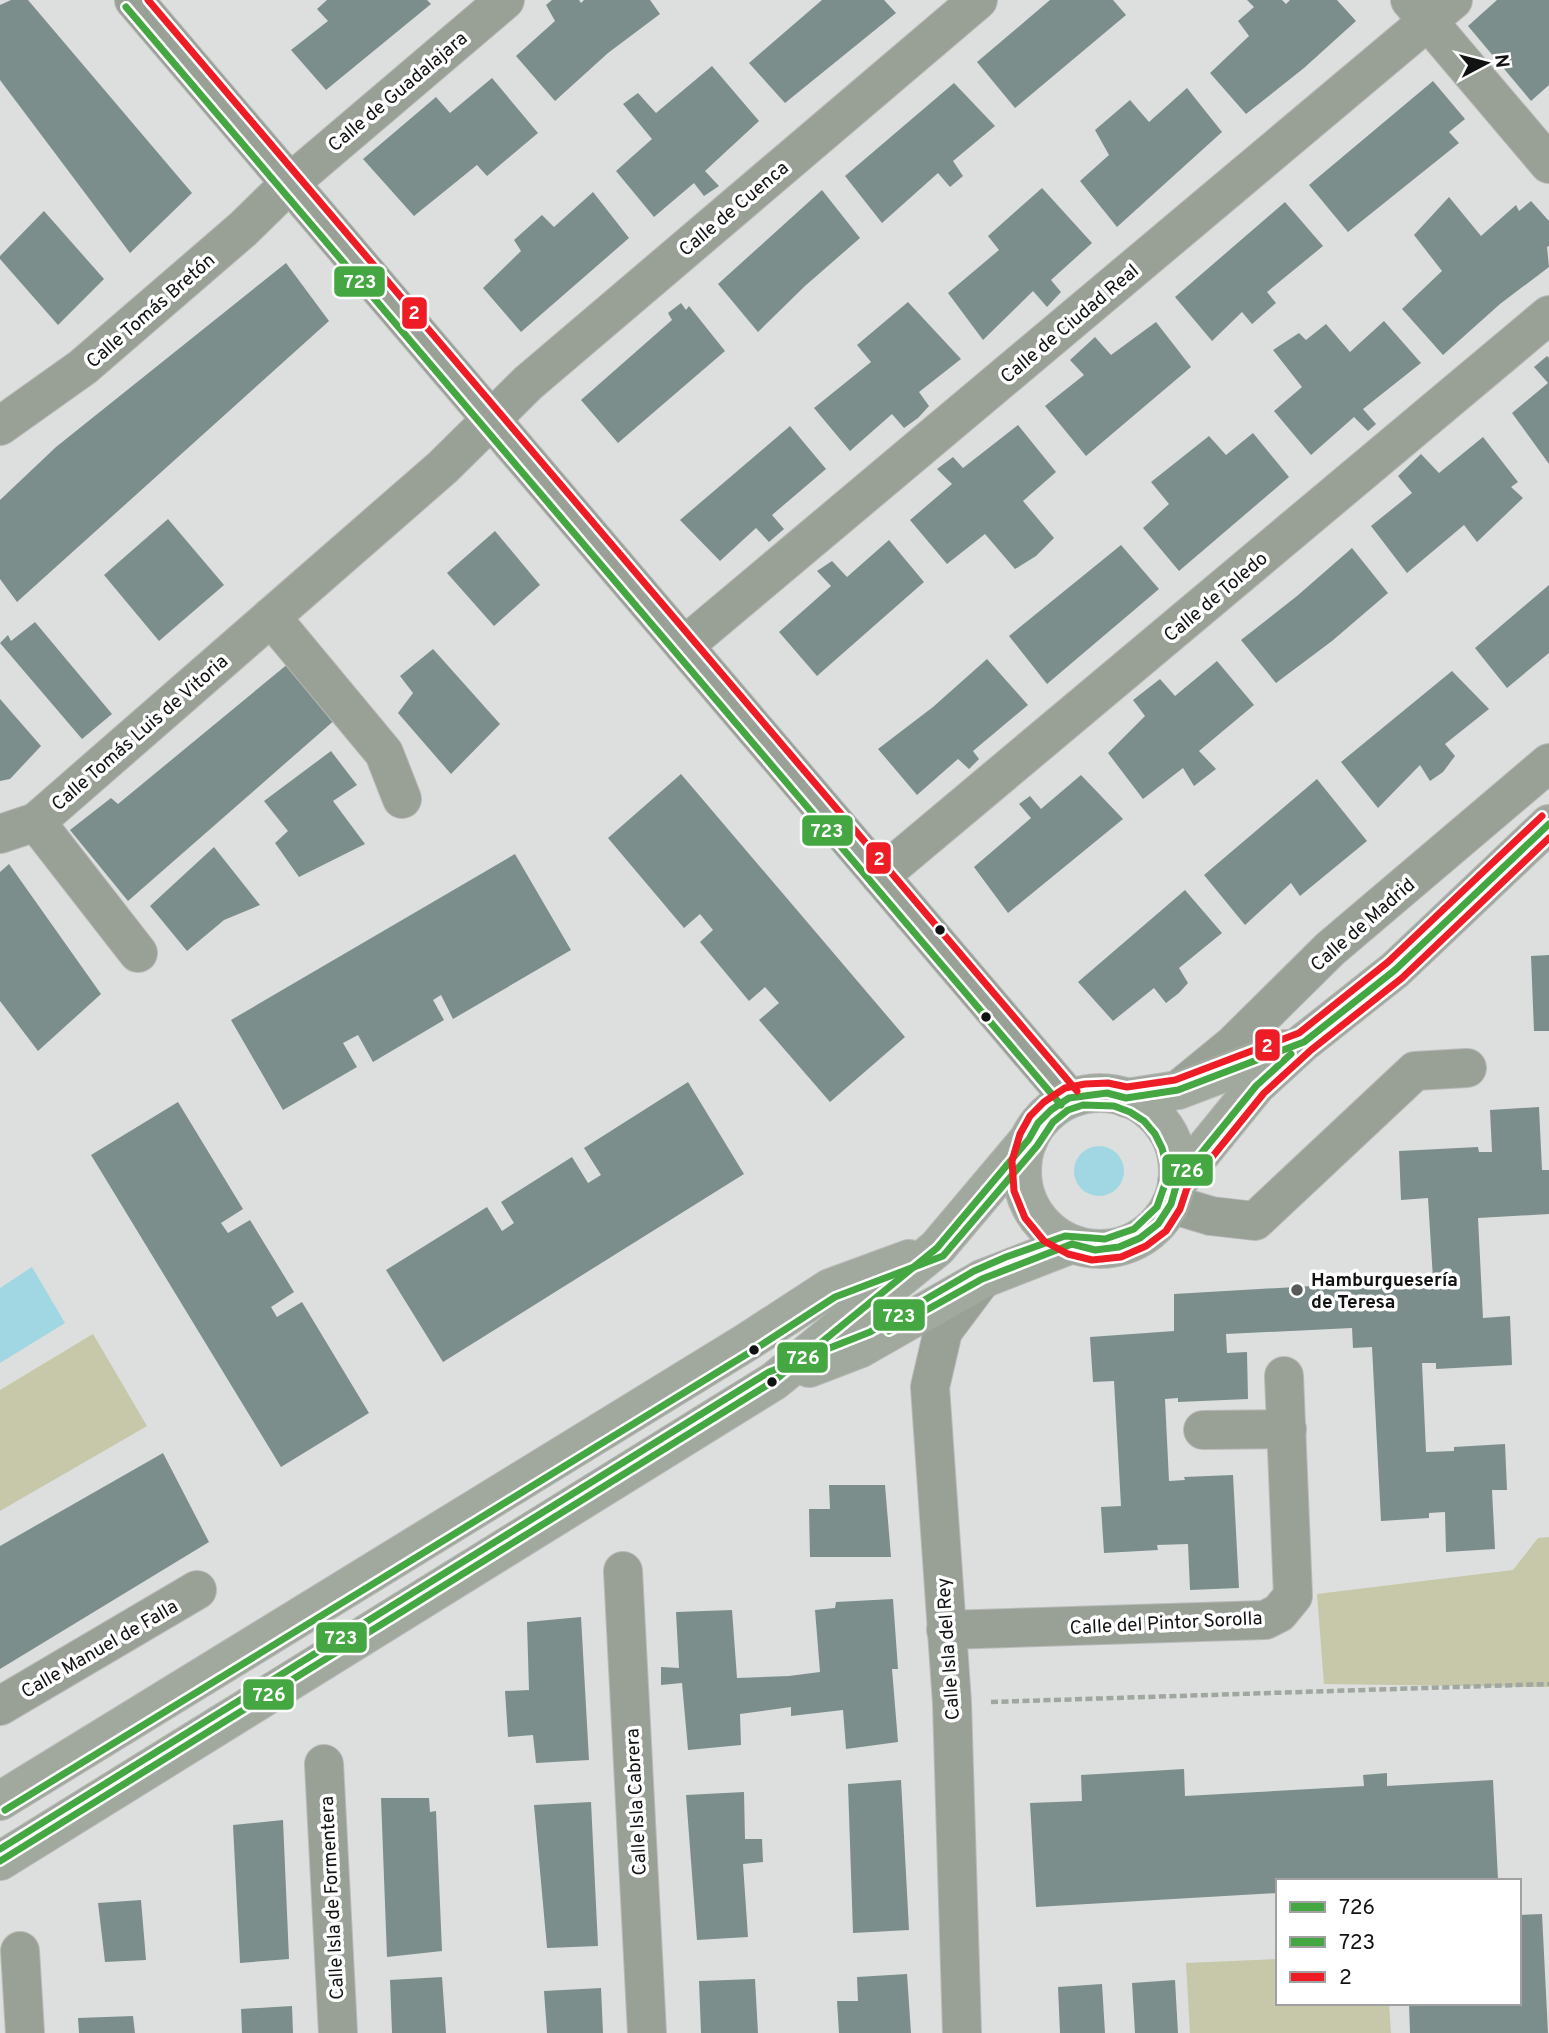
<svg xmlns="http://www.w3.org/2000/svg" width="1549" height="2033" font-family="Overpass,sans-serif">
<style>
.green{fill:#c6c8a9}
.water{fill:#a0d7e3}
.building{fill:#7c8e8c}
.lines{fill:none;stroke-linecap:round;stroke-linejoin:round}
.street-casing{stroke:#b8b9b8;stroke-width:40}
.secondary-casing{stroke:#b8b9b8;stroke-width:40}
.path{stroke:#a0a6a0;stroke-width:4.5;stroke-dasharray:7 3.5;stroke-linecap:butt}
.street{stroke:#99a196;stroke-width:38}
.secondary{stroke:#a1a99e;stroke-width:38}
.bus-1-casing{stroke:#fff;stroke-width:12}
.bus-2-casing{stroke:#fff;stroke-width:12}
.bus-3-casing{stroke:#fff;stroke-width:12}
.bus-1{stroke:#44a742;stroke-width:7}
.bus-2{stroke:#44a742;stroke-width:7}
.bus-3{stroke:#ee1c25;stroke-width:7}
.bus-dot{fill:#111312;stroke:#fff;stroke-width:2.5}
.poi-dot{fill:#585a59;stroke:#fff;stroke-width:2.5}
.labels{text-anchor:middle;stroke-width:7;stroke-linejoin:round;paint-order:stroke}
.street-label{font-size:19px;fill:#111312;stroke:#fff}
.poi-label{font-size:19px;font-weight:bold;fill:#111312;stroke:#fff;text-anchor:start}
.line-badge{stroke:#fff;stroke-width:2.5}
.badge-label{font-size:19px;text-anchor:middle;font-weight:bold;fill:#fff}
</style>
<rect width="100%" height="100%" fill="#dcdfdd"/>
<g class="green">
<polygon points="93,1334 147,1426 0,1511 0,1390"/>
<polygon points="1549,1537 1549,1687 1324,1684 1317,1594 1513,1570 1538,1538"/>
<polygon points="1278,1959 1278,2003 1389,2003 1391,2033 1190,2033 1186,1963"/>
</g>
<g class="water">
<circle cx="1099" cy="1171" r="25"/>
<polygon points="32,1267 65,1323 0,1363 0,1288"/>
</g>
<g class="building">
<polygon points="11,0 28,0 192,193 130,253 0,80 0,5"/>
<polygon points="327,0 427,0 431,4 326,90 291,50 328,21 317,9"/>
<polygon points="552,0 579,0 581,3 584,0 650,0 660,14 608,53 555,101 516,56 555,21 546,5"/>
<polygon points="822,0 884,0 896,13 785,103 749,63"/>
<polygon points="1050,0 1113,0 1126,15 1015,108 977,62"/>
<polygon points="1247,0 1282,0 1286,4 1290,0 1337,0 1356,21 1304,68 1246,114 1210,73 1249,36 1238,21 1254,7"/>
<polygon points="1497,0 1549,0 1549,85 1531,101 1468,26"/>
<polygon points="712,66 759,121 705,171 719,186 704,196 694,183 654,217 616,171 652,139 623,104 638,93 656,113"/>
<polygon points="492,78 538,133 487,176 477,165 414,216 363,159 436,97 450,113"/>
<polygon points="1433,81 1465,119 1449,132 1459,143 1348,232 1309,185"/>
<polygon points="954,83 995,126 953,161 963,176 950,187 938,173 882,223 845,176"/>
<polygon points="1187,88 1222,132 1117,227 1080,181 1109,155 1095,130 1130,100 1149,122"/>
<polygon points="1042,188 1092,243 1051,280 1061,292 1047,307 1033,291 983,340 948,293 999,250 988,236"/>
<polygon points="822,190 860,238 805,286 758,332 718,284"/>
<polygon points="593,192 629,238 521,332 483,288 521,251 514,240 542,215 554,227"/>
<polygon points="1449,197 1481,236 1516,205 1519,211 1531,201 1549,221 1549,246 1547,247 1549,267 1500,304 1443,355 1402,309 1442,271 1414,235"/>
<polygon points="1285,202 1323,246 1267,292 1276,303 1252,324 1242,312 1212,341 1175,297"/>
<polygon points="44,211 104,279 58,325 0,259 0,256"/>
<polygon points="286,263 329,321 17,602 0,579 0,500 56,447"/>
<polygon points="908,302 961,359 919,392 929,406 918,418 904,428 892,414 850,451 814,408 871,362 857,345"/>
<polygon points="681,303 686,310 689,306 725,351 618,443 581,400 672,320 668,313"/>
<polygon points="1384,321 1421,363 1363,409 1376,424 1368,431 1354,417 1311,455 1274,411 1302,387 1273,350 1299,333 1306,340 1326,324 1350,352"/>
<polygon points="1156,322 1191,367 1086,456 1045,406 1084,375 1070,360 1095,337 1111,355"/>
<polygon points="1547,356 1549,358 1549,464 1512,413 1548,383 1534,367"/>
<polygon points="1018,425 1056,472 1023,501 1054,538 1036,556 1015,569 985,534 947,564 910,520 952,484 937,469 953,457 963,468"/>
<polygon points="790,426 826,469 772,515 784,529 769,542 756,528 720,561 680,520"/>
<polygon points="1253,433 1289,477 1179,571 1143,528 1169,504 1151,482 1209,436 1226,455"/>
<polygon points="1483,437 1518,482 1511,487 1523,498 1477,542 1464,525 1407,573 1371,526 1412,493 1398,476 1421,454 1439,473"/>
<polygon points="168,519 224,585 159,641 104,575"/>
<polygon points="495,531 540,585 494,626 447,573"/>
<polygon points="889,540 924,582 817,676 779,632 831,586 817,571 832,561 847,577"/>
<polygon points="1121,545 1159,589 1047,684 1009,636"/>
<polygon points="1352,548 1388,593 1332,641 1276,683 1241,640 1297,596"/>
<polygon points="1549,585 1549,653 1507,688 1475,648"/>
<polygon points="35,622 112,714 82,739 0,643 8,635 11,641"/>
<polygon points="433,649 500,724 451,774 398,713 413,693 400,676"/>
<polygon points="987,659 1028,705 973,751 979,759 969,769 958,759 917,795 878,749 933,707"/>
<polygon points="1217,661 1254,705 1199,751 1216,769 1194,786 1183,768 1143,799 1108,753 1145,716 1133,700 1160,679 1175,696"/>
<polygon points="289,663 337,718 128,901 70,830 111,798 118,804"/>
<polygon points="1452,671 1489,709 1445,744 1455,756 1443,772 1430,781 1420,765 1378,808 1341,762"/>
<polygon points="0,699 41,746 10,779 0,781"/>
<polygon points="331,751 357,785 333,801 365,844 299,877 275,843 288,831 264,801"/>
<polygon points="681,774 905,1037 830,1102 759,1020 779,1003 765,987 749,1001 700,942 713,930 700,914 684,928 608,838"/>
<polygon points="1081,775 1123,819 1008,913 974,867 1031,818 1019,804 1030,796 1041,809"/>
<polygon points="1317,779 1367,841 1300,896 1291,883 1245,925 1204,875"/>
<polygon points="214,847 260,905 224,920 187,951 150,906"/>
<polygon points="515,854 571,950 453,1019 441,995 433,1000 444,1020 373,1062 358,1035 343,1043 357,1067 283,1110 231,1020"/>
<polygon points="9,864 101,994 38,1051 0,1001 0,872"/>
<polygon points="1185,890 1222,933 1179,968 1188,983 1179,993 1166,1003 1154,988 1113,1021 1078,982"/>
<polygon points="1549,955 1549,1031 1534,1031 1531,956"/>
<polygon points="688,1082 744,1174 443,1362 386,1270 487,1207 502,1231 514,1223 501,1202 572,1157 588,1183 601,1175 584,1148"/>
<polygon points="178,1102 243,1209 221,1223 228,1233 250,1220 294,1292 271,1307 277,1317 302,1302 369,1413 281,1467 91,1155"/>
<polygon points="1539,1107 1542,1170 1549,1170 1549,1214 1478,1218 1483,1318 1510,1316 1512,1365 1436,1369 1436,1363 1422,1363 1426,1452 1454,1451 1454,1447 1505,1444 1507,1490 1492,1490 1495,1549 1446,1552 1445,1512 1429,1513 1429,1518 1381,1521 1372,1347 1353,1348 1352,1328 1226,1334 1227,1353 1247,1352 1248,1399 1178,1402 1178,1398 1165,1399 1169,1481 1185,1480 1184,1477 1233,1475 1239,1588 1190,1590 1188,1544 1157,1545 1158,1550 1104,1553 1101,1507 1121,1506 1114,1381 1093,1382 1090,1337 1174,1331 1174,1294 1433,1279 1428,1198 1401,1200 1399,1151 1478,1147 1479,1152 1492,1152 1490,1110"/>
<polygon points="163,1453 209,1542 0,1669 0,1546"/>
<polygon points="829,1485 885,1485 891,1557 810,1557 809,1509 830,1509"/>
<polygon points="893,1599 898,1669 892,1669 898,1742 846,1749 843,1710 791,1716 791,1707 740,1714 741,1745 688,1750 682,1683 661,1685 661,1667 679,1668 676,1612 732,1610 737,1678 789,1676 820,1672 815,1610 835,1608 836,1602"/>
<polygon points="581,1617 589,1760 536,1763 533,1735 508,1737 505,1691 529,1690 527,1622"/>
<polygon points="1184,1769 1185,1796 1364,1786 1363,1775 1387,1773 1387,1786 1493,1780 1498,1879 1278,1881 1278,1893 1036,1907 1030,1803 1082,1801 1081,1775"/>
<polygon points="901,1780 909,1930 853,1933 848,1784"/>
<polygon points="744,1792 745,1839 762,1839 763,1862 743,1864 748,1937 697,1940 686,1795"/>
<polygon points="381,1798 429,1798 430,1812 436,1811 442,1951 387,1957"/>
<polygon points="591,1802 598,1946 547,1948 534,1805"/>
<polygon points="283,1820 289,1959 240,1963 233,1825"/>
<polygon points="141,1900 146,1960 105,1962 98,1903"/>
<polygon points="1542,1914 1548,2033 1410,2033 1409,2003 1519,2003 1519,1915"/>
<polygon points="907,1974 911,2033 839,2033 837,2001 858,2001 857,1977"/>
<polygon points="442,1977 446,2033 392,2033 390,1980"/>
<polygon points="755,1979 758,2033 701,2033 699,1981"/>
<polygon points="1175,1980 1178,2033 1135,2033 1132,1983"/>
<polygon points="1102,1984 1105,2033 1060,2033 1058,1987"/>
<polygon points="601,1988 603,2033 547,2033 544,1991"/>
<polygon points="292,2006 293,2033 242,2033 241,2009"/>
<polygon points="133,2016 135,2033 79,2033 78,2018"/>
</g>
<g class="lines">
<defs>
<g id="street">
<polyline points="134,0 1069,1098"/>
<polyline points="1410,0 1549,164"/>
<polyline points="0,426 83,367 243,229 290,183 505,0"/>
<polyline points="271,617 384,753 402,799"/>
<polyline points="684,646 1453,0"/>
<polyline points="36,822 138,953"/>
<polyline points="0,834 36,822 443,467 528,383 978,0"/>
<polyline points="880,876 1549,315"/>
<polyline points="1183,1086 1233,1045 1330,949 1549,763"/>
<polyline points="1171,1204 1211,1216 1255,1221 1415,1071 1467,1068"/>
<polyline points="1203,1430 1287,1429"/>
<polyline points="623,1571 647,2033"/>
<polyline points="946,1630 1265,1620 1279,1613 1293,1596 1284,1376"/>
<polyline points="0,1706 197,1590"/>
<polyline points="324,1764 338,2033"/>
<polyline points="20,1951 25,2033"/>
<polyline points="962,2033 952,1703 930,1387 943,1331 982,1279"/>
</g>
<g id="secondary">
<circle cx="1100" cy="1171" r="78"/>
<polyline points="1126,1098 1178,1090 1286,1049"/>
<polyline points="1177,1183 1256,1086 1304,1042 1395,970 1549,824"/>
<polyline points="809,1368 861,1348 982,1279 1072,1244"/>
<polyline points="0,1801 747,1342 830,1288 909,1259"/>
<polyline points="0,1861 774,1381 937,1248 1029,1139"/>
</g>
</defs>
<use href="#street" class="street-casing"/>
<use href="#secondary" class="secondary-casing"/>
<polyline class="path" points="991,1702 1549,1684"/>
<use href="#street" class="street"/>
<use href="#secondary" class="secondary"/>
<defs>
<g id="bus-1">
<polyline points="1072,1244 1095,1250 1119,1247 1140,1238 1158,1224 1171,1204 1177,1183 1256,1086 1291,1054"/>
<polyline points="889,1331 982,1279 1072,1244"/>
<polyline points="0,1861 774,1381 937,1248 1029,1139 1038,1123 1051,1110 1069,1098 1107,1093 1126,1098 1178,1090 1304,1042 1395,970 1549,824"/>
</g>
<g id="bus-2">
<polyline points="126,7 1061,1105"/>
<polyline points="0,1849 769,1372 870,1332 974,1271 1006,1257 1065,1236 1105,1239 1134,1229 1157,1207 1166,1181 1166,1164 1162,1148 1155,1134 1144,1121 1130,1112 1114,1106 1083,1105 1068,1110 1053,1122 1037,1146 943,1256 835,1297 752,1351 5,1810"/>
</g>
<g id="bus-3">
<polyline points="148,0 1077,1091"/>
<polyline points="1542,816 1388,962 1299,1033 1175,1080 1127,1087 1108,1083 1085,1084 1065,1088 1044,1102 1030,1116 1020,1134 1012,1161 1014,1191 1025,1218 1044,1241 1068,1254 1092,1260 1121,1257 1146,1246 1166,1231 1180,1209 1187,1188 1264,1093 1311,1050 1402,978 1549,838"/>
</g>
</defs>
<use href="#bus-1" class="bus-1-casing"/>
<use href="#bus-2" class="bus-2-casing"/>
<use href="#bus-3" class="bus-3-casing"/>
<use href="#bus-1" class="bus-1"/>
<use href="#bus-2" class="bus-2"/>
<use href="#bus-3" class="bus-3"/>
</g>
<g class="bus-dot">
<circle cx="940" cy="930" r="6"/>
<circle cx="986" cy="1017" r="6"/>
<circle cx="754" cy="1350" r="6"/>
<circle cx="772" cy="1382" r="6"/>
</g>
<circle class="poi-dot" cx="1297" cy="1290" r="7"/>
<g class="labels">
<g class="street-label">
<text transform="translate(397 91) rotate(-40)" y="7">Calle de Guadalajara</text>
<text transform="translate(733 208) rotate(-40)" y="7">Calle de Cuenca</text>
<text transform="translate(150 310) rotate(-41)" y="7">Calle Tomás Bretón</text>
<text transform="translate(1069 323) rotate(-40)" y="7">Calle de Ciudad Real</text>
<text transform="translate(1215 596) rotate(-40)" y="7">Calle de Toledo</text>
<text transform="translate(139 732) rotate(-41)" y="7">Calle Tomás Luis de Vitoria</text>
<text transform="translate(1362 924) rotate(-41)" y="7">Calle de Madrid</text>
<text transform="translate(1166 1622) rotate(-3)" y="7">Calle del Pintor Sorolla</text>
<text transform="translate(99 1648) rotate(-30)" y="7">Calle Manuel de Falla</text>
<text transform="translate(947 1649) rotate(-94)" y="7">Calle Isla del Rey</text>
<text transform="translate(635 1802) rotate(-93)" y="7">Calle Isla Cabrera</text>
<text transform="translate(331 1898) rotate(-93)" y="7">Calle Isla de Formentera</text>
</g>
<g class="poi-label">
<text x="1311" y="1286">Hamburguesería<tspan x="1311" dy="22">de Teresa</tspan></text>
</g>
</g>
<g class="line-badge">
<rect x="333" y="265" width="53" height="33" rx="7" fill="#44a742"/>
<rect x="401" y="296" width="27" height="34" rx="7" fill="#ee1c25"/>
<rect x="801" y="814" width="53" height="33" rx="7" fill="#44a742"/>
<rect x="865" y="841" width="27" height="34" rx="7" fill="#ee1c25"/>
<rect x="1254" y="1028" width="27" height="34" rx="7" fill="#ee1c25"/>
<rect x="1161" y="1153" width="53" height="34" rx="7" fill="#44a742"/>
<rect x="872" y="1298" width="54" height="34" rx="7" fill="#44a742"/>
<rect x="776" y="1341" width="53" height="33" rx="7" fill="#44a742"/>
<rect x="315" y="1621" width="53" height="33" rx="7" fill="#44a742"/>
<rect x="242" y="1678" width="53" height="33" rx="7" fill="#44a742"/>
</g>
<g class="badge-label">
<text x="360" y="288">723</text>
<text x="414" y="319">2</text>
<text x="827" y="837">723</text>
<text x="879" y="865">2</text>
<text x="1267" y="1052">2</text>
<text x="1187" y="1177">726</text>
<text x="899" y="1322">723</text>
<text x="803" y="1364">726</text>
<text x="341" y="1644">723</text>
<text x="269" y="1701">726</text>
</g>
<rect x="1276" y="1879" width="245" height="126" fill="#ffffff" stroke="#a0a1a0" stroke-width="2"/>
<rect x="1290" y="1902" width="35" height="10" fill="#44a742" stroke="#a0a1a0" stroke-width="2"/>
<text x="1339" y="1914" font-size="21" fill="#111312">726</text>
<rect x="1290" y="1937" width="35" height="10" fill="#44a742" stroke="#a0a1a0" stroke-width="2"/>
<text x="1339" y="1949" font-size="21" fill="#111312">723</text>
<rect x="1290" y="1972" width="35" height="10" fill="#ee1c25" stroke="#a0a1a0" stroke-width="2"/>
<text x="1339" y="1984" font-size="21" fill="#111312">2</text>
<g transform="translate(1486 63) rotate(83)" stroke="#ffffff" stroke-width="5" paint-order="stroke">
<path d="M0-5L12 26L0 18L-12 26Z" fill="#111312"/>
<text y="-10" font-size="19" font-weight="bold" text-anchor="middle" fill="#111312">N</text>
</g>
</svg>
